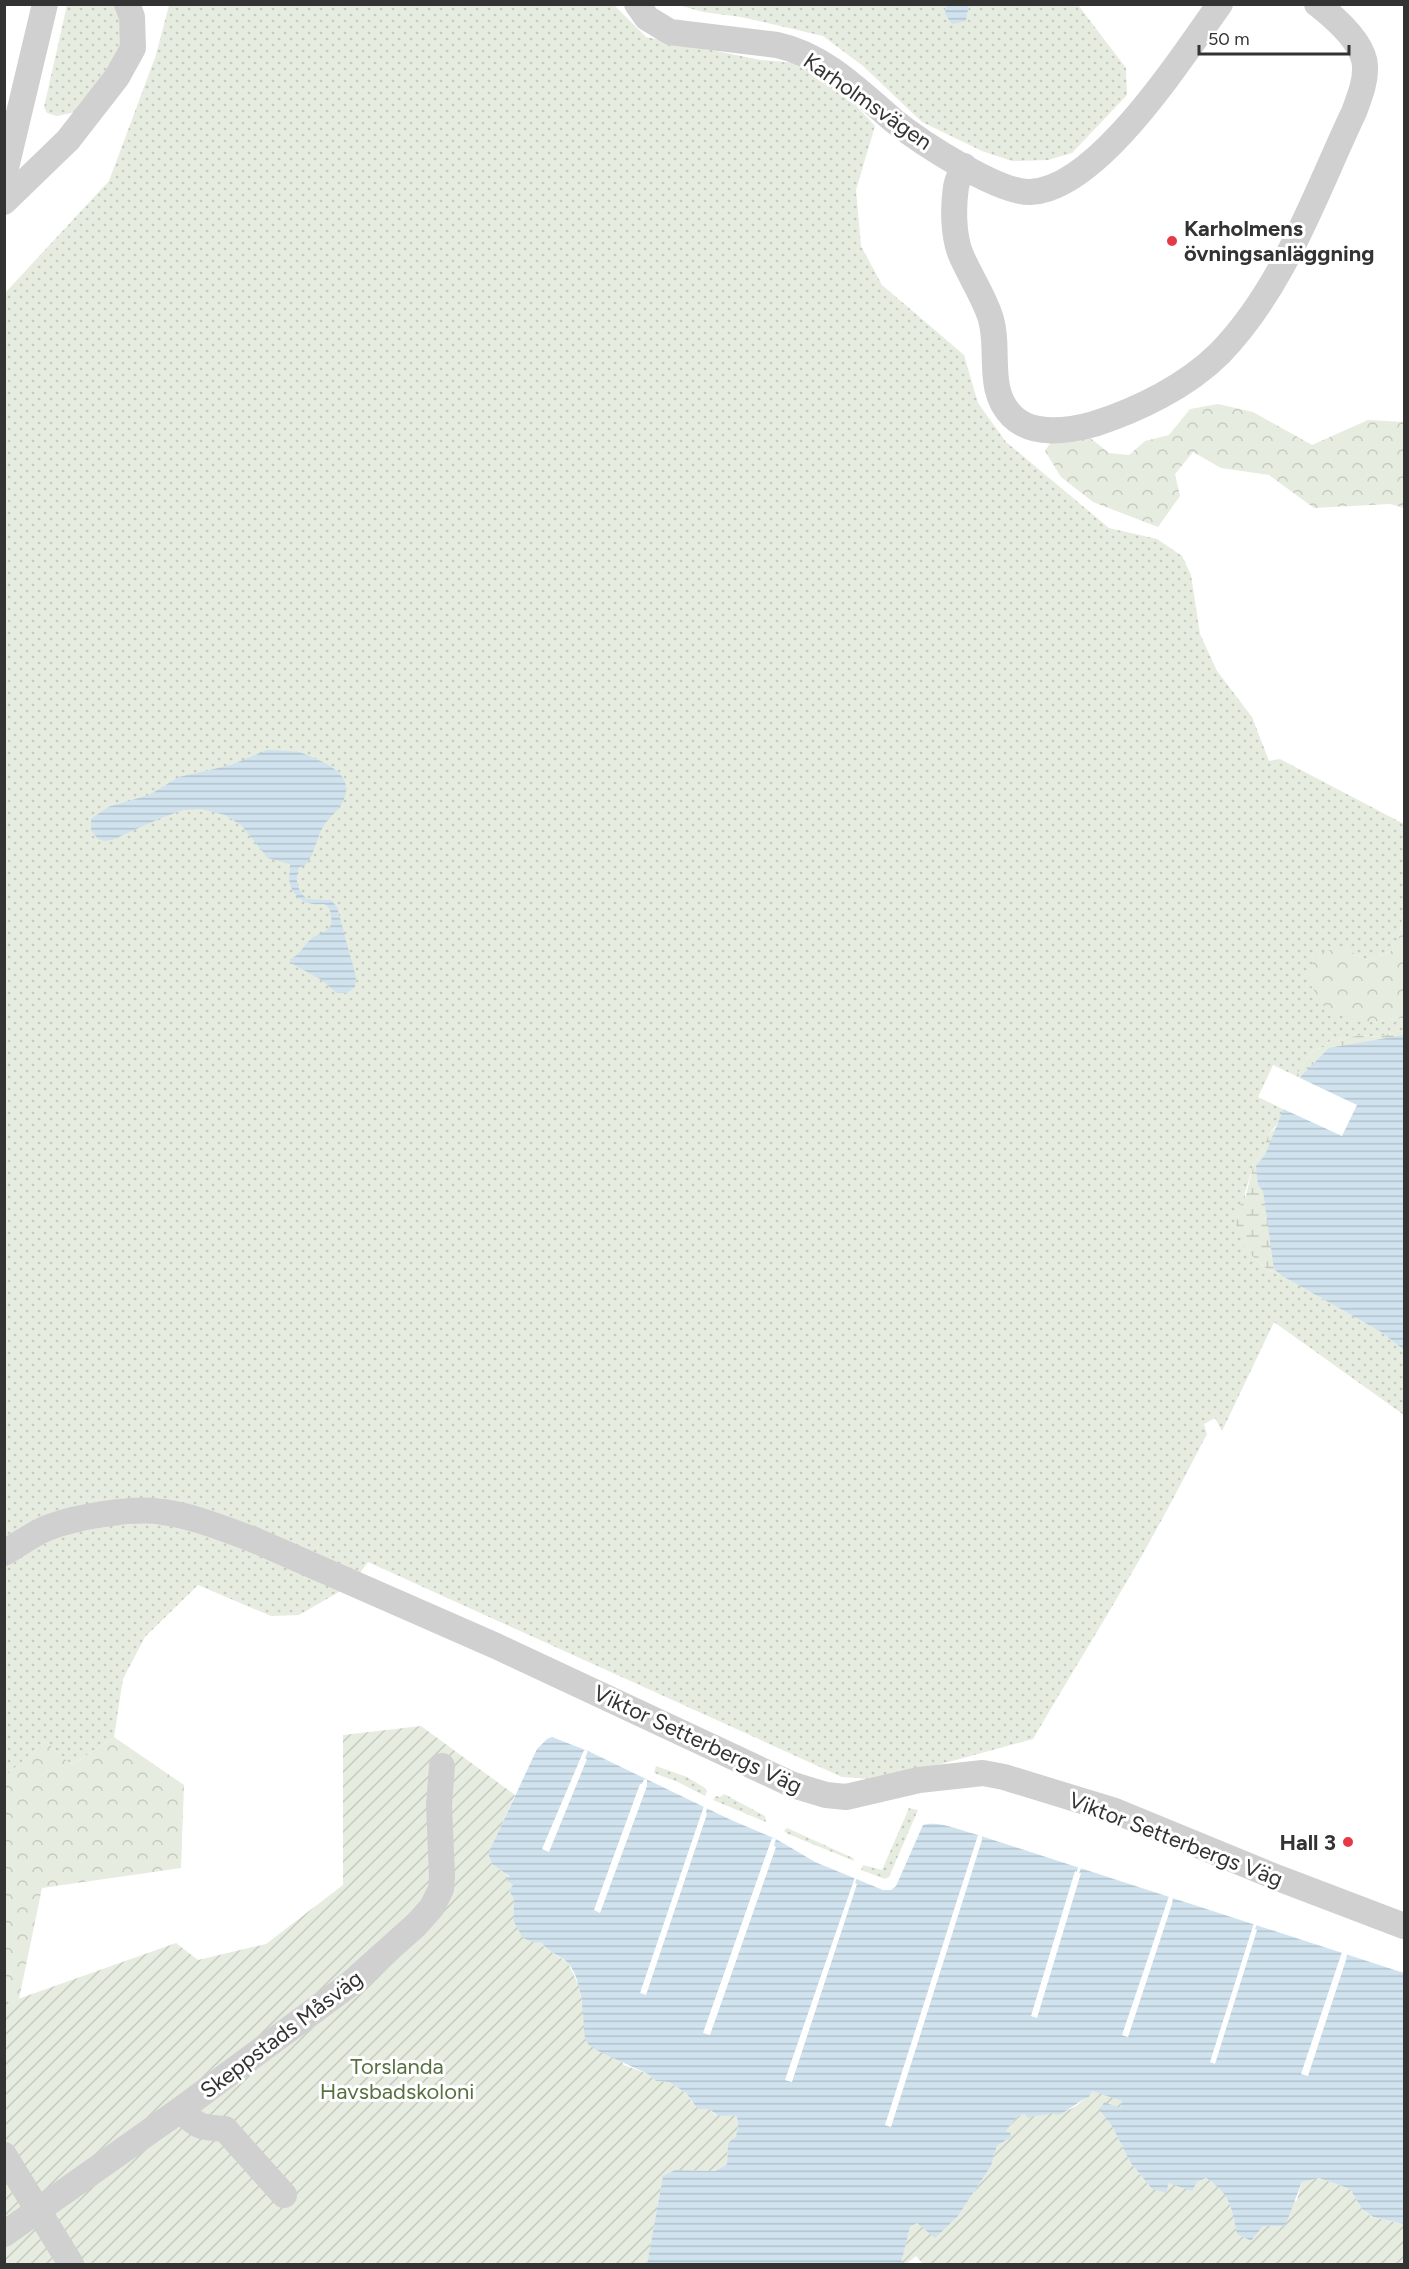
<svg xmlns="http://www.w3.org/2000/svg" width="1409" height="2269" font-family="Figtree,sans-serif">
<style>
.grass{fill:url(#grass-dots)}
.forest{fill:url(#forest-crowns)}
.wetland{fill:url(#wetland-marsh)}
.garden{fill:url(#garden-furrows)}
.water{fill:url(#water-rules)}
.pier{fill:#fff}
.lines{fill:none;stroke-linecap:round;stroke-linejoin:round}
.minor{stroke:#d0d0d0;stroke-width:26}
.poi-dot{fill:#e63946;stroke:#fff;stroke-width:2}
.labels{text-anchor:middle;stroke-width:6;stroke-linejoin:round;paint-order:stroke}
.street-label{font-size:22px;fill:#333;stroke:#fff}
.poi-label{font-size:22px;font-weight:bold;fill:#333;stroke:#fff;text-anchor:start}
.park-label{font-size:22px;fill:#56703f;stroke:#fff}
</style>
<defs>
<pattern id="grass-dots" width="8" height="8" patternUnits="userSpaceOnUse" patternTransform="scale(1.5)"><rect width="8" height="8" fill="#e6ecdf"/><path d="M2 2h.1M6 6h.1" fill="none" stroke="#c6cbc0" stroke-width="1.8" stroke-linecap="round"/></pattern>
<pattern id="forest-crowns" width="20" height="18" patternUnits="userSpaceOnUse" patternTransform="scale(1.5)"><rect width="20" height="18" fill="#e6ecdf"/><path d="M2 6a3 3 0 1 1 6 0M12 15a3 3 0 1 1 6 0" fill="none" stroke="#c6cbc0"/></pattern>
<pattern id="wetland-marsh" width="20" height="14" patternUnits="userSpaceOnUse" patternTransform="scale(1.5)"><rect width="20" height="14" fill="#e6ecdf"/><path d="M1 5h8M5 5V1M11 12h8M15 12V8" fill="none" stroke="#c6cbc0"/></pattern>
<pattern id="garden-furrows" width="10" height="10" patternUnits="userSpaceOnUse" patternTransform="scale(1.5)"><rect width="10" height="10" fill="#e6ecdf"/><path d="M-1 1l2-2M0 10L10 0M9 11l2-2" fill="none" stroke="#c6cbc0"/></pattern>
<pattern id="water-rules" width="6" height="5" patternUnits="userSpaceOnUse" patternTransform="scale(1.5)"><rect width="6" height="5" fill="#cfe2ee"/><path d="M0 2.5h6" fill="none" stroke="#b2c2cd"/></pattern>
</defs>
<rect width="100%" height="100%" fill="#fff"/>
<g class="grass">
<polygon points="67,5 114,5 118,9 123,57 76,112 57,116 47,113 44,107"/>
<path d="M169 5H614L646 37 761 60 809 64 840 88 875 126 856 190 861 246 882 285 964 355 978 403 1006 442 1109 528 1157 539 1182 556 1191 575 1200 634 1217 671 1252 717 1269 761 1280 759 1404 824V908L1397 949 1366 960 1343 947 1370 1022 1404 1018V1030L1377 1037 1363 1035 1331 1040 1324 1047 1312 1051 1296 1076 1273 1065 1258 1097 1287 1111 1268 1136 1261 1154 1254 1163 1245 1193 1244 1249 1268 1270 1284 1277 1381 1332 1404 1350V1415L1274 1322 1222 1431 1215 1418 1204 1424 1207 1434C1182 1482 1157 1530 1130 1576 1098 1631 1065 1684 1033 1739L883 1780 842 1777 368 1562 351 1585 299 1615 271 1616 198 1585 145 1637 123 1679 114 1737 72 1765 45 1741 5 1777 4 294 109 181 156 55Z"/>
<polygon points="678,5 946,5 945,14 966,21 969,5 1078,5 1126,68 1127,95 1072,153 1048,160 1012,161 982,151 922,122 863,66 823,36 741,17 703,12"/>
<polygon points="656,1766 687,1777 705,1788 707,1791 705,1796 678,1782 654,1773"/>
<polygon points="724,1794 765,1816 766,1822 713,1800 716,1796 720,1797"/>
<polygon points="909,1808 918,1810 889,1877 885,1879 861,1870 863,1865 882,1870"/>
<polygon points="787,1828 853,1858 854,1861 788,1834 784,1831"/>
</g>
<g class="forest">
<polygon points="1218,404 1253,412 1312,445 1368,420 1404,422 1404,508 1390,504 1314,508 1269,475 1221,468 1193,452 1175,474 1180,496 1158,527 1093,502 1061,477 1045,451 1053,439 1089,437 1109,453 1129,455 1145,441 1169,435 1190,409"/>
<polygon points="1404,908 1404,1018 1370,1022 1328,1013 1305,976 1318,953 1343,947 1366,960 1397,949"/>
<polygon points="114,1737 184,1785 181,1868 42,1888 19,1999 5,2004 4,1777 45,1741 72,1765"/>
</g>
<g class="wetland">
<polygon points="1404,1030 1404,1068 1330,1092 1296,1076 1312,1051 1324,1047 1331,1040 1363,1035 1377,1037"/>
<polygon points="1280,1123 1289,1275 1284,1277 1268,1270 1244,1249 1236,1224 1237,1209 1245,1199 1254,1163 1261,1154 1268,1136"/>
</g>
<g class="garden">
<polygon points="421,1726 515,1795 488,1855 492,1864 506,1874 513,1885 509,1890 514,1900 513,1920 530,1941 541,1942 544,1947 568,1963 579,1986 582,2006 624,2065 648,2074 656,2081 669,2082 686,2093 692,2102 710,2109 715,2115 731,2115 737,2117 738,2126 736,2136 728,2143 727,2164 715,2171 675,2170 663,2177 647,2264 5,2264 4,2004 176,1943 198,1960 266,1944 343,1885 343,1735"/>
<path d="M1092 2090 1122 2101 1120 2108 1100 2111 1112 2126 1130 2162 1152 2189 1167 2182H1197L1206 2178C1231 2195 1231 2206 1237 2234L1251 2241 1263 2226 1297 2200 1302 2182 1319 2178 1350 2189 1362 2209 1372 2217 1404 2224V2264H922V2263L916 2256 906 2264H901L910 2227 917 2223 958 2216 991 2166 997 2146 1007 2140 1006 2130 1018 2116 1024 2114 1028 2118C1042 2112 1054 2113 1068 2110 1076 2108 1081 2100 1089 2097Z"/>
</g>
<g class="water">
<polygon points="946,5 969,5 966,21 952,24 945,14"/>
<path d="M267 750C273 750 293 751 299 752 315 758 349 770 346 791 344 809 329 815 322 829 315 842 314 857 304 866L299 867C295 880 296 889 307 899L331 900 337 907 356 977 355 987 347 993H337L320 979 291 963 290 959C300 955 303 946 311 939 321 931 334 933 331 916 330 909 329 907 324 904 306 906 292 898 289 879 289 874 291 869 290 864L268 858 241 825 225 815 201 809 183 810 161 818 112 840 104 841 98 839 91 830V819L108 807 149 795 179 777 231 765Z"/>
<polygon points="1404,1035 1404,1350 1381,1332 1284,1277 1274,1269 1263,1191 1258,1185 1256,1166 1265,1155 1285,1105 1302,1075 1329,1048"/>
<path d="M552 1737 588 1751 729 1819 776 1839 815 1862 883 1890H891L896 1886 923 1825C939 1820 962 1831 978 1835L1404 1973V2224L1373 2217 1362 2209 1350 2189 1319 2178 1302 2182 1285 2226H1263L1251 2241 1237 2234C1231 2206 1231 2195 1206 2178L1197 2182 1192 2191 1168 2183 1167 2193 1152 2189 1130 2162 1112 2126 1100 2111 1104 2102 1120 2108 1122 2101 1092 2091 1089 2097C1078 2101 1070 2110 1058 2115L1052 2113C1044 2116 1039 2114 1028 2118L1024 2114 1018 2116 1006 2130 1007 2132H1010L1011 2137 997 2146 991 2166 958 2216 935 2238 917 2223 910 2227 901 2264H647L663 2176 675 2170 715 2171 727 2164 728 2143 736 2136 738 2126 737 2117C724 2112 721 2122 710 2109H698L686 2093 669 2082 656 2081 648 2074 598 2051 589 2045 585 2039C583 2018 583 1978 567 1962 558 1954 547 1952 541 1942L535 1943 523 1938 513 1920 514 1900 509 1890 513 1885 510 1882H506L509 1876 492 1864 488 1854 537 1749 547 1739Z"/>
</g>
<g class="pier">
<polygon points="1298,1077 1357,1105 1342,1136 1281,1108"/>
<polygon points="584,1750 588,1751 585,1758 587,1759 549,1852 542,1849"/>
<polygon points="644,1779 647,1780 647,1786 600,1913 594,1910 640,1784 642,1784"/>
<polygon points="704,1806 707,1807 706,1813 707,1814 646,1995 640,1993"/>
<polygon points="978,1835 982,1836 982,1840 891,2127 885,2125"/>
<polygon points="772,1838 776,1839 774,1846 776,1847 710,2035 703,2033"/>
<polygon points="1078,1867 1081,1868 1079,1873 1081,1873 1037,2018 1031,2016 1075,1871 1077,1872"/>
<polygon points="855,1877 857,1878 855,1883 857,1884 792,2082 785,2080"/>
<polygon points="1169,1896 1173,1897 1172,1904 1128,2037 1122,2035"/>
<polygon points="1254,1923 1257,1924 1255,1929 1257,1930 1215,2064 1210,2062"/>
<polygon points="1342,1952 1347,1954 1346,1960 1308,2076 1301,2074"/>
</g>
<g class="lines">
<g class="minor">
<path d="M637 4 647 18 670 32 777 45C824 55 859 91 894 121 920 142 998 193 1030 192 1098 190 1182 56 1220 4"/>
<path d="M964 166C961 173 957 180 956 187 953 207 953 236 961 255 970 276 983 295 990 316 1001 349 985 389 1012 416 1033 437 1068 431 1094 424 1138 410 1187 386 1220 353 1284 287 1315 194 1354 112 1359 98 1366 82 1365 66 1364 43 1334 17 1317 4"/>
<polyline points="4,176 45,4"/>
<polyline points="4,202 68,140 117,77 133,48 132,17 127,4"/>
<path d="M4 1553C18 1545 31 1535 45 1529 73 1517 133 1507 163 1512 193 1516 224 1529 252 1539L496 1646 793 1785 826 1795 846 1797 919 1780 983 1773 1004 1777 1115 1811 1278 1878 1404 1926"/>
<path d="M180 2110C200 2128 199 2127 225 2129L284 2195"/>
<polyline points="4,2155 71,2264"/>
<polyline points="4,2234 180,2110 350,1984 417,1924 432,1907 441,1889 442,1876 439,1805 442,1766"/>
</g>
</g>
<g class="poi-dot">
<circle cx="1172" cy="241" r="6"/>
<circle cx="1348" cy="1842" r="6"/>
</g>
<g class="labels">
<g class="street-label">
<text transform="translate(868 101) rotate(35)" y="8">Karholmsvägen</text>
<text transform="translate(698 1739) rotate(25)" y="8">Viktor Setterbergs Väg</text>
<text transform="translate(1176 1839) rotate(21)" y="8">Viktor Setterbergs Väg</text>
<text transform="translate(281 2034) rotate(-37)" y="8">Skeppstads Måsväg</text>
</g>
<g class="poi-label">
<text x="1184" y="236">Karholmens<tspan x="1184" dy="25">övningsanläggning</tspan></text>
<text x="1336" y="1850" text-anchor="end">Hall 3</text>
</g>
<g class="park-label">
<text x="397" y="2074">Torslanda<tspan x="397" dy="25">Havsbadskoloni</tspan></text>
</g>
</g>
<rect width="1409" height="2269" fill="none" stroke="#333333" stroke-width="12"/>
<path d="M1199 45v9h150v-9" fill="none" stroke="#333333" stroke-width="3"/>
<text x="1208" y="45" font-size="18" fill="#333333" stroke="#ffffff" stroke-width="4.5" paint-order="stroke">50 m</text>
</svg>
